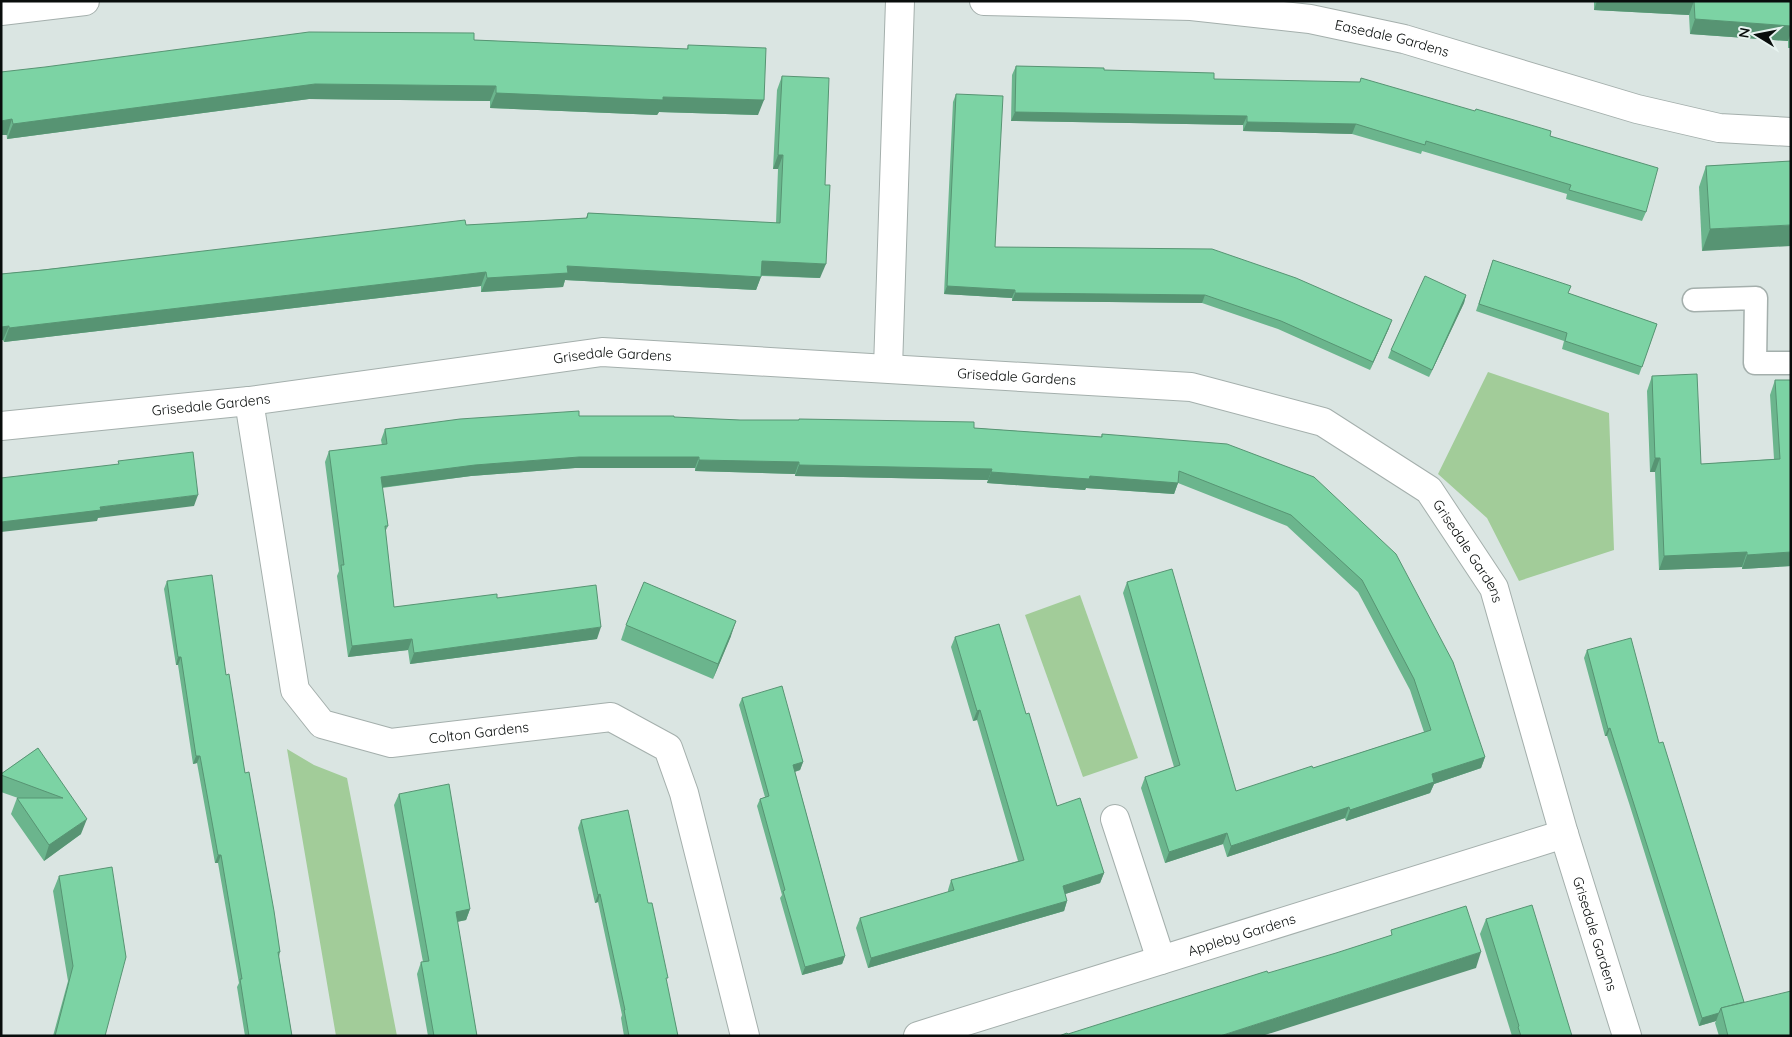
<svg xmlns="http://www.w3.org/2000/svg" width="1792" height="1037" font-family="Quicksand,sans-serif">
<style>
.green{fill:#a2cc99}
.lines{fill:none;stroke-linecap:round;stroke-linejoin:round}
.service-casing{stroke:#a4afac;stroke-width:25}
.minor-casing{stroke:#a4afac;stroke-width:30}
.tertiary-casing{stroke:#a4afac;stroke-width:30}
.service{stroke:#fff;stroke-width:22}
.minor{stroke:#fff;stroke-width:28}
.tertiary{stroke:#fff;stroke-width:28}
.wall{fill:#6bb58d}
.shaded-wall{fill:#579473}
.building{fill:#7cd3a4;stroke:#579473}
.labels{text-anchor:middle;stroke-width:4.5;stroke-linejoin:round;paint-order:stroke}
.street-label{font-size:14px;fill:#090d0c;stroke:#e7f3f0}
</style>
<rect width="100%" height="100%" fill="#dae5e2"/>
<g class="green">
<polygon points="1488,372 1609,413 1614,550 1519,581 1487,518 1438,474"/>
<polygon points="1080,595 1138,758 1083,777 1025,615"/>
<polygon points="287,749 314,765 347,778 397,1036 336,1036"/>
</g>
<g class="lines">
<defs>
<polyline id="service" points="1694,300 1756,298 1755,363 1791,363"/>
<g id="minor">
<polyline points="888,368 900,1"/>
<path id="s1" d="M249 401 295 690 322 724 391 743 611 717 668 748 684 793 745 1036"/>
<path id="s2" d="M1 426 249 401 602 352 1191 387 1323 422 1429 490 1494 588 1564 834 1627 1036"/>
<polyline points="1115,819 1161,960"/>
<path id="s3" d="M918 1036 1564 834"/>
</g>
<g id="tertiary">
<path id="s4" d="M984 1 1191 6 1310 19 1404 39 1637 109 1719 128 1791 132"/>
<polyline points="1,11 85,1"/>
</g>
</defs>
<use href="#service" class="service-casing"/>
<use href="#minor" class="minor-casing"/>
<use href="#tertiary" class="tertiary-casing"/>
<use href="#service" class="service"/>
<use href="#minor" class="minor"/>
<use href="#tertiary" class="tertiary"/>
</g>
<g class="wall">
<polygon points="1594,1 1791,1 1791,48 1788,48 1788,41 1690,34 1689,15 1594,10"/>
<polygon points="474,40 687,49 688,45 758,115 659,112 657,115 490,108 490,101 309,99 7,139 1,72"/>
<polygon points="1016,66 1104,70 1214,79 1550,136 1646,212 1642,221 1566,199 1567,194 1422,151 1421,154 1352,134 1243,131 1243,125 1011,121 1012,75"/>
<polygon points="782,76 820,278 761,276 756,290 565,280 563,287 481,292 481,286 4,342 3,340 1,340 1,274 466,225 586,218 588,213 776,223 778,169 773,169 777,90"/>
<polygon points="956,94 995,247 1389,328 1370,370 1278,329 1202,303 1012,301 1012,298 944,294 953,102"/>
<polygon points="1791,161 1702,251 1699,187 1706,166"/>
<polygon points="1493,260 1568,293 1657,324 1639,375 1562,349 1564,341 1476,311"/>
<polygon points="1466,295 1464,303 1429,377 1388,358 1391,350"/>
<polygon points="1652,376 1701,464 1774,459 1770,395 1775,380 1791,566 1742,569 1742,567 1659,570 1655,472 1650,472 1647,391"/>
<polygon points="579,416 740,420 799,420 799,419 974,428 1101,437 1102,434 1314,477 1485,757 1481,768 1434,784 1430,793 1346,821 1345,818 1227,857 1223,844 1165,863 1141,788 1145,777 1174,767 1123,593 1127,582 1236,791 1313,768 1424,732 1410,690 1358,592 1287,526 1178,483 1174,494 1086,488 1085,490 987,483 988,480 795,476 795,474 695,471 695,468 575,468 471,476 382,488 388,526 385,532 394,607 497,598 597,639 410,664 408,650 348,657 337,576 339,571 325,462 329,451 382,445 381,440 385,429"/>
<polygon points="167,581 226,675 245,773 280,952 279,957 292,1036 245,1036 237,987 239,983 218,863 215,863 197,763 193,764 178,665 176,665 164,589"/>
<polygon points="626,625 731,636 713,679 621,640"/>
<polygon points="955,637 1026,714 1057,806 1104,873 1100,883 1065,894 1067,901 1064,911 868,968 856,928 860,918 948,892 948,890 951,880 1018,861 977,720 973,721 951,647"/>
<polygon points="1587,650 1659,743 1744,1002 1791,1036 1719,1036 1715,1023 1716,1021 1699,1026 1629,803 1607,736 1605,736 1584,658"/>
<polygon points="742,698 803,762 800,770 795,772 845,956 842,964 802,975 780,898 782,895 757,806 760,799 765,797 739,705"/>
<polygon points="38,748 81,834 44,861 11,814 17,798 18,798 1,792 1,774"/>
<polygon points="399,794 470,909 466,920 457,922 477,1036 428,1036 417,974 421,962 423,962 394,805"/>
<polygon points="581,820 666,982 678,1036 624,1036 621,1018 622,1015 598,902 595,903 578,828"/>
<polygon points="59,876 105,1036 53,1036 68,981 53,891"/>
<polygon points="1486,919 1572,1036 1512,1036 1480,934"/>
</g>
<g class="shaded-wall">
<polygon points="1597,1 1694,1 1689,15 1594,10"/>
<polygon points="1695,19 1791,26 1791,33 1788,41 1690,34"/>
<polygon points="315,84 496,86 490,101 309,99 7,139 13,124"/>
<polygon points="496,93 663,97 764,100 758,115 659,112 657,115 490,108"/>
<polygon points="1015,112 1247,116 1243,125 1011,121"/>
<polygon points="12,119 7,135 1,135 1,121"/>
<polygon points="1247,122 1356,124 1352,134 1243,131"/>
<polygon points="778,155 783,155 778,169 773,169"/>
<polygon points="1791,225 1791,246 1702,251 1710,229"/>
<polygon points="762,261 826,264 820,278 757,275"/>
<polygon points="567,266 761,277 756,290 565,280 563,287 481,292 487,278"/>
<polygon points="486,272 481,286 4,342 9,328"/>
<polygon points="947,286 1015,290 1012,298 944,294"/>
<polygon points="1015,293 1205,295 1202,303 1012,301"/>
<polygon points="1466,295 1464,303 1429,377 1432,370"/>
<polygon points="1392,320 1389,328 1370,370 1373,362"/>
<polygon points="9,326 3,340 1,340 1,327"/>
<polygon points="579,457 699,457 695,468 575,468 471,476 377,488 381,477 475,465"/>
<polygon points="1655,458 1660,458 1655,472 1650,472"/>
<polygon points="699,460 799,462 795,474 695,471"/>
<polygon points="799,465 992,469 988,480 795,476"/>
<polygon points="991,472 1090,476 1178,483 1174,494 1086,488 1085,490 987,483"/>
<polygon points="198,495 194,506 98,518 97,521 1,532 1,522 100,507"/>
<polygon points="1747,552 1742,567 1659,570 1664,556"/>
<polygon points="1791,552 1791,566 1742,569 1747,555"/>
<polygon points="736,621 731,636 713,679 718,664"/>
<polygon points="601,627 597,639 410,664 414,653"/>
<polygon points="412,639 408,650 348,657 352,646"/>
<polygon points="178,657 181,657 178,665 176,665"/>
<polygon points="980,710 977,720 973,721 977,711"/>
<polygon points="1610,728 1607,736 1605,736 1608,729"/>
<polygon points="196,756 200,756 197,763 193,764"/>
<polygon points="1485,757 1481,768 1434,784 1430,793 1346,821 1350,810 1432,774"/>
<polygon points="803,762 800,770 790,773 793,765"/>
<polygon points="1349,807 1345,818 1227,857 1231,846"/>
<polygon points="87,819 81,834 44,861 49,845"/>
<polygon points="1227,833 1223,844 1165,863 1169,852"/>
<polygon points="218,855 221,855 218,863 215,863"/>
<polygon points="1104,873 1100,883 1059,896 1063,886"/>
<polygon points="600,894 598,902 595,903 598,895"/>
<polygon points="1067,901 1064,911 868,968 871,958"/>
<polygon points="470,909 466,920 451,923 456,912"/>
<polygon points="1481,952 1476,968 1262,1036 1220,1036"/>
<polygon points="845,956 842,964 802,975 805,967"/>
<polygon points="1719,1013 1716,1021 1699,1026 1702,1018"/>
</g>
<g class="building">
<polygon points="1694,1 1791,1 1791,26 1695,19"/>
<polygon points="309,32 474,33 474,40 688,49 688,45 766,48 764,100 663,97 663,100 496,93 496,86 315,84 13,124 12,119 1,121 1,72 45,67"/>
<polygon points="1016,66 1104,68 1104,70 1214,73 1214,79 1360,82 1361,78 1475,111 1476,109 1514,120 1551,131 1550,136 1658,168 1646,212 1569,190 1571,185 1426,141 1425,145 1356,124 1247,122 1247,116 1015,112"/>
<polygon points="782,76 829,78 825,185 830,185 826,264 762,261 761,277 567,266 568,273 487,278 486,272 9,328 9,326 1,327 1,274 43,270 465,220 466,225 587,218 588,213 780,223 783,155 778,155"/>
<polygon points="956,94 1003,96 995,247 1212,249 1296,278 1392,320 1373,362 1281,321 1205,295 1015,293 1015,290 947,286"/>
<polygon points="1791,161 1791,225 1710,229 1706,166"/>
<polygon points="1493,260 1571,286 1568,293 1657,324 1642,367 1565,341 1567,333 1479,304"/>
<polygon points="1425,276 1466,295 1432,370 1391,350"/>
<polygon points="1697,374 1701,464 1780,459 1775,380 1791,380 1791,552 1747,555 1747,552 1664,556 1660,458 1655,458 1652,376"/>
<polygon points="579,411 579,416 674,416 674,417 740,420 799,420 799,419 974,422 974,428 1102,437 1102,434 1227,444 1314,477 1396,554 1453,662 1485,757 1432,774 1434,782 1350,810 1349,807 1231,846 1227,833 1169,852 1145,777 1180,765 1127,582 1172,569 1236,791 1312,766 1313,768 1431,730 1414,679 1362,580 1291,515 1179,471 1178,483 1090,476 1089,479 991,472 992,469 799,465 799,462 699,460 699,457 579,457 475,465 381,477 388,526 385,526 394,607 497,594 497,598 596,585 601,627 414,653 412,639 352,646 341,565 344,565 329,451 387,444 385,429 460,419"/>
<polygon points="193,452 198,495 100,507 101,510 1,522 1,478 119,464 118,461"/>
<polygon points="212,575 226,675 229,674 245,773 249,772 274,911 280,952 278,952 292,1036 249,1036 240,979 242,979 221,855 218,855 200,756 196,756 181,657 178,657 167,581"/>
<polygon points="644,582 736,621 718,664 626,625"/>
<polygon points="999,624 1026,714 1029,713 1057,806 1080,798 1104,873 1063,886 1067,901 871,958 860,918 954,890 951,880 1024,860 980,710 977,711 955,637"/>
<polygon points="1631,638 1659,743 1663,742 1744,1002 1721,1008 1719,1013 1702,1018 1631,795 1610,728 1608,729 1587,650"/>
<polygon points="782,686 803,762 793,765 845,956 805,967 783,891 785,890 760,799 769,796 742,698"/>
<polygon points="38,748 87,819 49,845 17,798 63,798 1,775 1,774"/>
<polygon points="449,784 470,909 456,912 477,1036 434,1036 421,962 429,961 399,794"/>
<polygon points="628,810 648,903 652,903 668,978 666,978 678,1036 629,1036 624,1010 625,1010 600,894 598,895 581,820"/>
<polygon points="112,867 126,957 105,1036 55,1036 73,966 59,876"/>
<polygon points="1532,905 1572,1036 1521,1036 1518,1027 1519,1026 1486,919"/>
<polygon points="1466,906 1481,952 1220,1036 1059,1036 1067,1033 1068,1034 1267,971 1268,973 1336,953 1392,935 1391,930"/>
<polygon points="1791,991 1791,1036 1728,1036 1721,1008"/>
</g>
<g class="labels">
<g class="street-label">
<text dy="5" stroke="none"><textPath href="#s4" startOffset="411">Easedale Gardens</textPath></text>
<text dy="5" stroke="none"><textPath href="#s2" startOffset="616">Grisedale Gardens</textPath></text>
<text dy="5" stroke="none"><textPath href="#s2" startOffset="1021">Grisedale Gardens</textPath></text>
<text dy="5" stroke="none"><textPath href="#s2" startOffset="211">Grisedale Gardens</textPath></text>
<text dy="5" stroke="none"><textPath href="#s2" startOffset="1531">Grisedale Gardens</textPath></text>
<text dy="5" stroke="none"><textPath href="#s1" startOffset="496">Colton Gardens</textPath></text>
<text dy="5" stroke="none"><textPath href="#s2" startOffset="1936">Grisedale Gardens</textPath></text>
<text dy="5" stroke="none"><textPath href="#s3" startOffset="339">Appleby Gardens</textPath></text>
</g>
</g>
<rect width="1792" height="1037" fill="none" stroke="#090d0c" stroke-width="5"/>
<g transform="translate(1757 35) rotate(280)" stroke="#e7f3f0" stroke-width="4" paint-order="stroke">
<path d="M0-4L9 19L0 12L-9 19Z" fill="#090d0c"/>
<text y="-8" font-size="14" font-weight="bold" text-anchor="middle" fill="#090d0c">N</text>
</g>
</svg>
